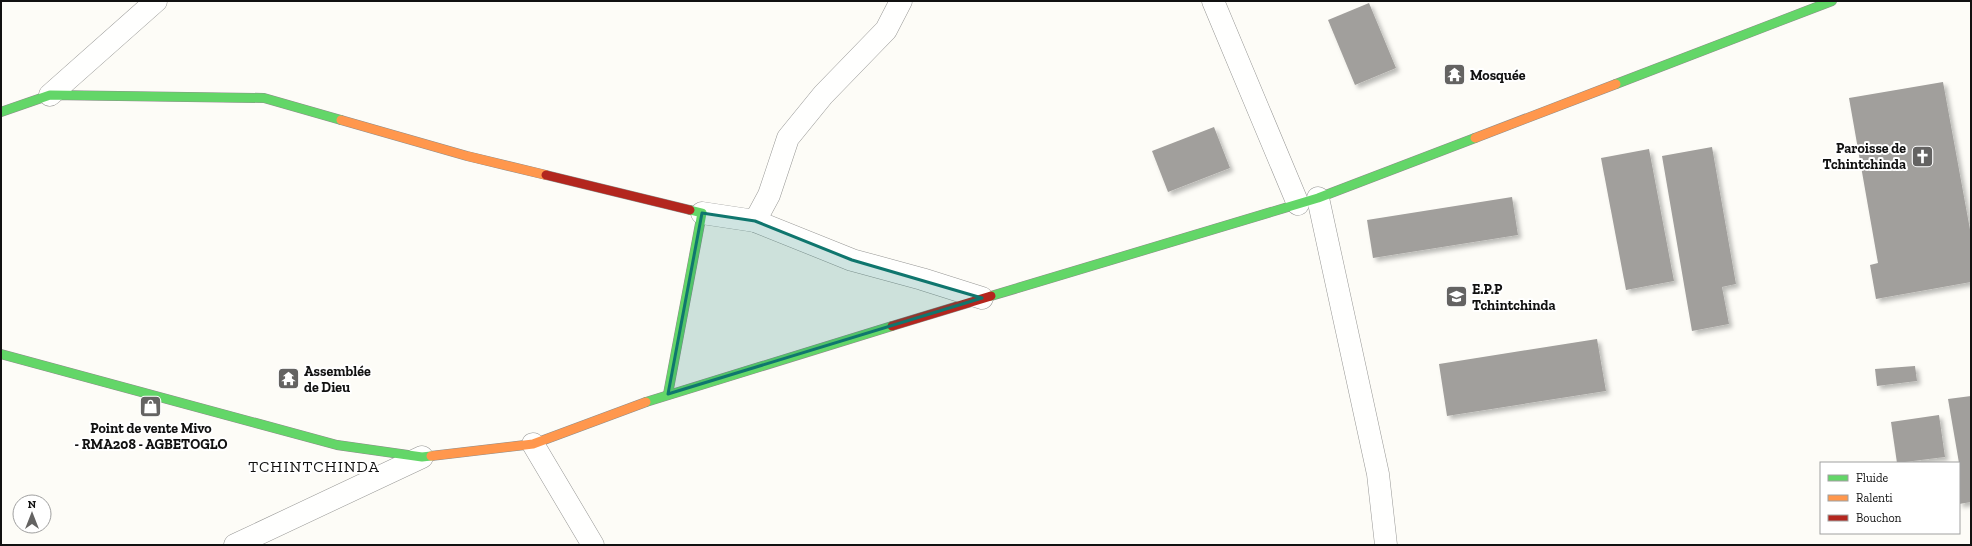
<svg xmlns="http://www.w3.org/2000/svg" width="1972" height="546" font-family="'Zilla Slab',serif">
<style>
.building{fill:#a19f9c;filter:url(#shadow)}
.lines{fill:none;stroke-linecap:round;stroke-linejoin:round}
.street-casing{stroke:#979795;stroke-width:23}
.fast-casing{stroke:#8e8d8b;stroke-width:10}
.slow-casing{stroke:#8e8d8b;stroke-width:10}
.jam-casing{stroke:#8e8d8b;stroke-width:10}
.street{stroke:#fffffe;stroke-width:22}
.fast{stroke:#63d668;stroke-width:9}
.slow{stroke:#ff974d;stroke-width:9}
.jam{stroke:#b3261e;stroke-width:9}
.marked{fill:#0f766e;fill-opacity:0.2;stroke:#0f766e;stroke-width:3;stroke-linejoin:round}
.labels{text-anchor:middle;stroke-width:4;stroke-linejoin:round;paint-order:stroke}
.poi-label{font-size:14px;font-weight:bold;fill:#111;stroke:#fff;text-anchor:start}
.quarter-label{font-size:16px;letter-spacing:1px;fill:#111;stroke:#fff}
</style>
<defs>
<filter id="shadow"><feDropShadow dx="3.5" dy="3.5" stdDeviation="2" flood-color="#0004"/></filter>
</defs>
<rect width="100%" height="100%" fill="#fdfcf7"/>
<g class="building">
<polygon points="1369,3 1396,68 1355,85 1328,20"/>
<polygon points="1943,82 1971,235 1971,282 1876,299 1870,265 1878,263 1849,98"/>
<polygon points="1214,127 1230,168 1168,192 1152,151"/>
<polygon points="1712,147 1736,284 1722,287 1729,324 1692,331 1662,156"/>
<polygon points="1649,149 1674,281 1626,290 1601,158"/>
<polygon points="1512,197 1518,235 1373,258 1367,220"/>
<polygon points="1597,339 1606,391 1447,416 1439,364"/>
<polygon points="1915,366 1917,381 1877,386 1875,369"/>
<polygon points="1971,396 1971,502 1959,504 1959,463 1948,399"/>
<polygon points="1939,415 1945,457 1897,463 1891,422"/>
</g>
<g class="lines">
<defs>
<g id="street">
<polyline points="1213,1 1298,204"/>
<polyline points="50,95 156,1"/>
<polyline points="1318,198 1378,474 1386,545"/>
<polyline points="702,213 755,221 769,195 788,138 823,95 886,30 901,1"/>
<polyline points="755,221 852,260 922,279 982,298"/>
<polyline points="533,444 593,545"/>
<polyline points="235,545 422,457"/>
</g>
<g id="fast">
<polyline points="1616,84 1832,1"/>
<polyline points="1,112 50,95 264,98 341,120"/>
<polyline points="991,296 1318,198 1475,138"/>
<polyline points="1,354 337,445 422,457 431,456"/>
<polyline points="668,394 702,213 690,210"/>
<polyline points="646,402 892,326"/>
</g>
<g id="slow">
<polyline points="341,120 467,156 546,175"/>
<polyline points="1475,138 1616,84"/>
<polyline points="431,456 533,444 646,402"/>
</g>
<g id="jam">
<polyline points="546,175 690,210"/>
<polyline points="892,326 991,296"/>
</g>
</defs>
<use href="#street" class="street-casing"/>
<use href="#fast" class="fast-casing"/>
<use href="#slow" class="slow-casing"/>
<use href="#jam" class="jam-casing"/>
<use href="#street" class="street"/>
<use href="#fast" class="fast"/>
<use href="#slow" class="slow"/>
<use href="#jam" class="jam"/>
</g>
<path class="marked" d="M702 213 755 221 852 260 982 298 668 394Z"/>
<defs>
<symbol id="temple-square" viewBox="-11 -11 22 22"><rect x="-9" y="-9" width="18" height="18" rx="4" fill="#646362" stroke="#fff"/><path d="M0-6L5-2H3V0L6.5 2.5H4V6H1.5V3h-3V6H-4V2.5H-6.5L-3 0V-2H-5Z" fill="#fff"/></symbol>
<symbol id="church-square" viewBox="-11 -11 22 22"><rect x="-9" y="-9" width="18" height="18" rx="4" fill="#646362" stroke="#fff"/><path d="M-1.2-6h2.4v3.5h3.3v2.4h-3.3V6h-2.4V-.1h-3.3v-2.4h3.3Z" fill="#fff"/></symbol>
<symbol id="school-square" viewBox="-11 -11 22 22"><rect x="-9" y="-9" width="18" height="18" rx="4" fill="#646362" stroke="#fff"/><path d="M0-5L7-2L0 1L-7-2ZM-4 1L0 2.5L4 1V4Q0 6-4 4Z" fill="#fff"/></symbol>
<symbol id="shop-square" viewBox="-11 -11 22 22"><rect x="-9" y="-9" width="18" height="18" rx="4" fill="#646362" stroke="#fff"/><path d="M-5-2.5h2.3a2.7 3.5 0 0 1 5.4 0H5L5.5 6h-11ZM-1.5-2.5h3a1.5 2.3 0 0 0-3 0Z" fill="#fff"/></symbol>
</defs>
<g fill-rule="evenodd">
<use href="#temple-square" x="1442" y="62" width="25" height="25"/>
<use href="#church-square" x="1910" y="144" width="25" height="25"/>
<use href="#school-square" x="1444" y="284" width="25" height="25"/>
<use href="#temple-square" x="276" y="366" width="25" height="25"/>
<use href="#shop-square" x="138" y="394" width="25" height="25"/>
</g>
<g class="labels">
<g class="poi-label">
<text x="1470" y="80">Mosquée</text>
<text x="1906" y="153" text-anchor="end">Paroisse de<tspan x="1906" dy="16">Tchintchinda</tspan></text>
<text x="1472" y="294">E.P.P<tspan x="1472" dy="16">Tchintchinda</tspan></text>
<text x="304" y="376">Assemblée<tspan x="304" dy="16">de Dieu</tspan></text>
<text x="151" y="433" text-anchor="middle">Point de vente Mivo<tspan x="151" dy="16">- RMA208 - AGBETOGLO</tspan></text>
</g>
<g class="quarter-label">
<text x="314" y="472">TCHINTCHINDA</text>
</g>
</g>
<rect width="1972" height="546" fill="none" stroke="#111111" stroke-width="4"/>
<rect x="1820" y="462" width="140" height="72" fill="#ffffff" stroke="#a0a0a0"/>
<rect x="1828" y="475" width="20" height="6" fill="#63d668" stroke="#a0a0a0"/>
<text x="1856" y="482" font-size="12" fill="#111111">Fluide</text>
<rect x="1828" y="495" width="20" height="6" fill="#ff974d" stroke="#a0a0a0"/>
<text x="1856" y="502" font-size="12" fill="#111111">Ralenti</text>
<rect x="1828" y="515" width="20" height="6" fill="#b3261e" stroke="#a0a0a0"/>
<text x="1856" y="522" font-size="12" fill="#111111">Bouchon</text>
<g transform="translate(32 514)"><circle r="19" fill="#ffffff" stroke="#a0a0a0"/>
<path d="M0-3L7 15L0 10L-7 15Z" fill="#646362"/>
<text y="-6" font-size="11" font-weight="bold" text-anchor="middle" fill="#111111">N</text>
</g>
</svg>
